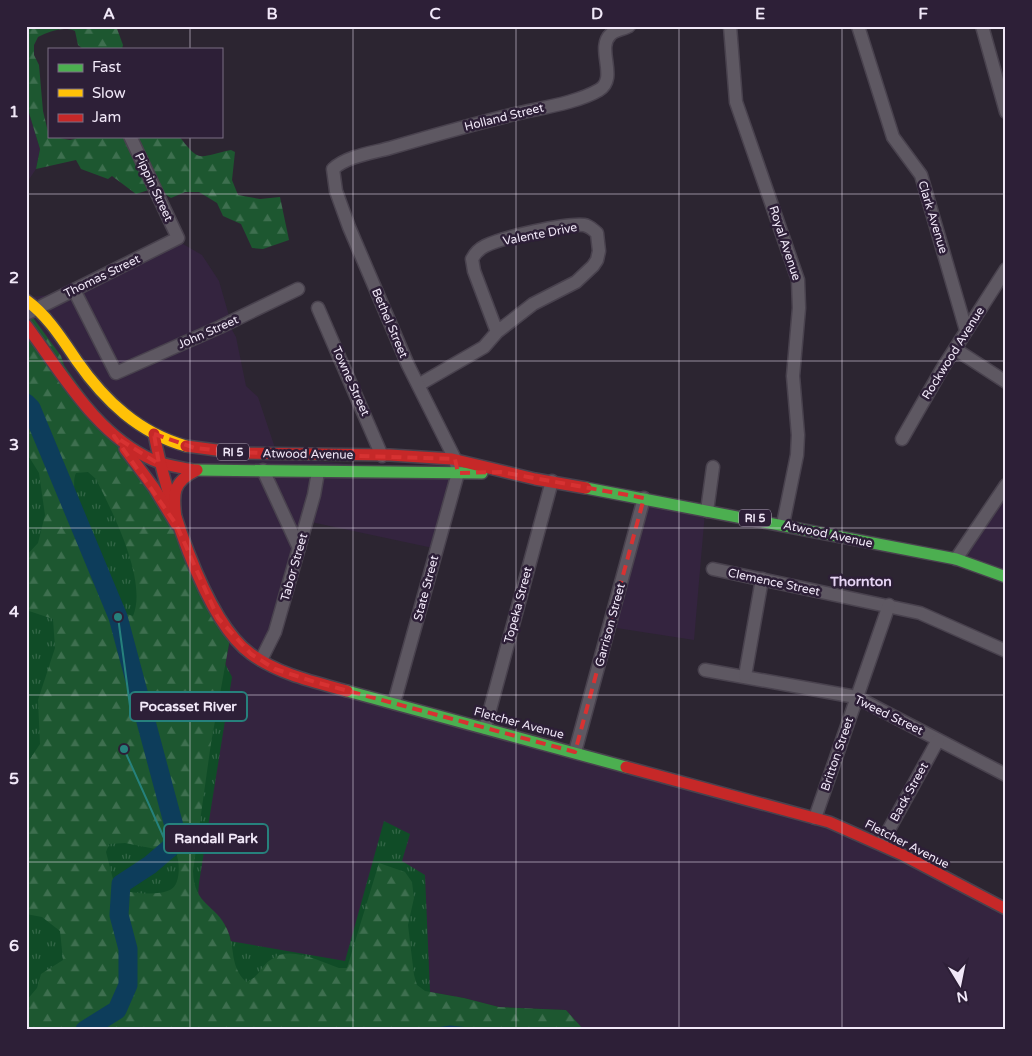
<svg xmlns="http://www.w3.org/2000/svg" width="1032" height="1056" font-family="'Varela Round',sans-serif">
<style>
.built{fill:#34243f}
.grass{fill:url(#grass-tufts)}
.forest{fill:url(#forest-firs);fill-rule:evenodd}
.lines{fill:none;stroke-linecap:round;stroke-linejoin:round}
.stream{stroke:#0d3d5b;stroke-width:3}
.river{stroke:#0d3d5b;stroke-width:19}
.street-casing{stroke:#49424e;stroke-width:15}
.fast-casing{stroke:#49424e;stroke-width:14}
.slow-casing{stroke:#49424e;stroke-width:14}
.jam-casing{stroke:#49424e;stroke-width:14}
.street{stroke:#5e5862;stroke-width:12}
.fast{stroke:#4caf50;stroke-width:11}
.slow{stroke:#ffc107;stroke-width:11}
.jam{stroke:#c62828;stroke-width:11}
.marked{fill:none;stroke:#d73232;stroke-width:4;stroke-dasharray:10 6;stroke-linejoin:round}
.grid{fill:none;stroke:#f1e8f8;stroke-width:1;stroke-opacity:0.55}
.labels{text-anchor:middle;stroke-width:5;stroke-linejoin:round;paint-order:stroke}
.shield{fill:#2d1f37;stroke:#b6acbe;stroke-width:1}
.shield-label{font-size:11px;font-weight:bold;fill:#f1e8f8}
.street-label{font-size:12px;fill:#f1e8f8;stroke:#2d1f37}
.neighbourhood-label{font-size:14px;font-weight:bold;fill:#e6d4f4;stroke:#2d1f37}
.leader{fill:none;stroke:#26817c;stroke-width:2}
.callout-dot{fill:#26817c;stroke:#2d1f37;stroke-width:2}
.callout{fill:#2d1f37;stroke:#26817c;stroke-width:2}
.callout-label{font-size:14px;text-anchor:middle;font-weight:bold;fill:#f1e8f8}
.neatline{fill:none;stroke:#f1e8f8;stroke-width:2}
.grid-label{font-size:16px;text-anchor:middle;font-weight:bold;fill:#f1e8f8}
</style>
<defs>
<pattern id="grass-tufts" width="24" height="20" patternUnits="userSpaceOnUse" patternTransform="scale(1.25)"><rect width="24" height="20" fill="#104c27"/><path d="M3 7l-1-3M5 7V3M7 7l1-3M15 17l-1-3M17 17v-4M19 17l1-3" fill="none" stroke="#336647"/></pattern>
<pattern id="forest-firs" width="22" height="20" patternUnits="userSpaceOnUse" patternTransform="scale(1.25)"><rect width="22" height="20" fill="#1d5730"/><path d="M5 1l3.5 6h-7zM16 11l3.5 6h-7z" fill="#3e6f4f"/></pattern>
</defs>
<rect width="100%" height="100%" fill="#2c2531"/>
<g class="built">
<polygon points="26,103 40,149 36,169 26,184"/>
<polygon points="176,240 202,255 219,281 229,316 227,321 236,337 246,386 258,397 278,457 455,475 433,548 311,522 262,660 828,823 1006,911 1006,1030 584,1030 566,1010 499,1007 464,998 425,991 347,968 246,982 226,926 199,898 193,883 211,743 230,639 30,313 29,297 52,295"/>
<polygon points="1006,491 1006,578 960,562"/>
<polygon points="643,499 705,512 694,640 610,627"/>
</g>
<polygon class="grass" points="26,333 184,586 232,677 199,883 195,935 345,961 384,821 410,834 402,861 425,875 431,1015 26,1030"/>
<g class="forest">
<path d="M26 26H116L123 45 122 49H83L78 45 75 31C63 26 49 32 38 37L34 45V55L39 65 43 111 49 136 70 140 85 136H179C201 165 199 156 231 150L235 152 232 180 238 195 260 199 280 197 289 240 263 249 252 248 241 224 223 216 217 203 199 192H185L171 198 155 188 136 194 112 176 108 179 81 169 76 160 36 169 40 149 26 103Z"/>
<path d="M26 308 61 356 64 365 156 494 230 639 211 743 193 871C194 906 216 904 227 929 236 949 229 965 246 982 261 976 260 966 272 959 291 945 320 962 339 968H347L379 863 405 872 412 882 414 898 408 925 414 975 417 985 425 991 464 998 499 1007 566 1010 584 1030H26V1001L37 988 41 974 63 960 60 931 42 917 26 914V765L40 744 38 700 55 648 53 619 26 610V556L38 543 45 515 39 473 26 452ZM88 472 96 479C112 511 148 581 133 616 117 611 107 605 99 591 93 569 67 490 76 473ZM125 843 176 853C180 862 181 885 170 890 158 896 126 894 115 887L106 852 109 844Z"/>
</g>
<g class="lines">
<polyline class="stream" points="430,1030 450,1027 478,1030"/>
<polyline class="river" points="26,403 31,408 118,617 178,841 150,865 121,884 119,915 128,949 128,985 117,1010 85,1030"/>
<defs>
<g id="street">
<polyline points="730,26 736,102 798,280 799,308 793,376 798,435 797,455 783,524"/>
<polyline points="858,26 893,137 921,175 966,330"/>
<polyline points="982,26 1006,112"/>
<polyline points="74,290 116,373 220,327 298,289"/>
<polyline points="318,308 382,456"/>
<polyline points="26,314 178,238 130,136"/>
<polyline points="955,349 1006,382"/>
<path d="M420 384 484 347 497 332 533 304 576 282 593 266 597 260 599 251 597 233C593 230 590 226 584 225 565 223 503 237 485 246 479 249 475 253 472 259L474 271 497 332"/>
<polyline points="902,439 942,369 1006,269"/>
<polyline points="263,470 299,548"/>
<polyline points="707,511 713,467"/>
<polyline points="956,559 1006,485"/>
<polyline points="713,569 920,613 1006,651"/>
<polyline points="261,660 275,632 314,495 318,472"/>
<polyline points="705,670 856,697 1006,775"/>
<polyline points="745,676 762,579"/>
<path d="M394 703 458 473 455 459 408 365 349 227 336 191 333 169C347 156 372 153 390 148 431 136 473 124 515 114 540 108 577 103 599 90 619 78 595 48 611 34 615 30 624 29 629 26"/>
<polyline points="485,728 552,481"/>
<polyline points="575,752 644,498"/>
<polyline points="815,818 889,605"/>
<polyline points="881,844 938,740"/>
</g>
<g id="fast">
<polyline points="194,470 482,473"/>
<polyline points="586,488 956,559 1006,577"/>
<polyline points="347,691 626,767"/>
</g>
<path id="slow" d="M26 300C48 316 62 339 77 361 105 401 139 433 186 446"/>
<g id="jam">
<path d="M26 325C62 373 96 435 153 460 166 466 180 467 194 470"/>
<path d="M154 434C165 491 203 620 251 654 278 674 314 682 347 691"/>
<polyline points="186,446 239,453 390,455 452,459 535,479 586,488"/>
<polyline points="125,449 154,488 176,524"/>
<path d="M176 519C173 494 172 482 197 470"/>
<polyline points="626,767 829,822 901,854 1006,909"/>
</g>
</defs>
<use href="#street" class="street-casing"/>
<use href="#fast" class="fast-casing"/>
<use href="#slow" class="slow-casing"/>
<use href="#jam" class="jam-casing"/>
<use href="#street" class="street"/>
<use href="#fast" class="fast"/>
<use href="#slow" class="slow"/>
<use href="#jam" class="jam"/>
</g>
<path class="marked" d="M154 434 195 448 233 452 455 459 458 473 501 472 644 498 575 752 315 682 275 669 251 654 218 618 176 524 114 436 159 464Z"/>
<path class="grid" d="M190 26V49M353 26V1030M516 26V1030M679 26V1030M842 26V1030M190 136V1030M26 194H1006M26 361H1006M26 528H1006M26 695H1006M26 862H1006"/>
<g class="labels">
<g class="shield">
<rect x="217" y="443.5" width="32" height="17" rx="4"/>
<rect x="739" y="509.5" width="32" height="17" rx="4"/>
</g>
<g class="shield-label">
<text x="233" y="456">RI 5</text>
<text x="755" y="522">RI 5</text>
</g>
<g class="street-label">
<text transform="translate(504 117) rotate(-14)" y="4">Holland Street</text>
<text transform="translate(154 187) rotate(65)" y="4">Pippin Street</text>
<text transform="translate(933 217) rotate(73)" y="4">Clark Avenue</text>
<text transform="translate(540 234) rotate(-11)" y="4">Valente Drive</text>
<text transform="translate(785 243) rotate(72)" y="4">Royal Avenue</text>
<text transform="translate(102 276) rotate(-26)" y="4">Thomas Street</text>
<text transform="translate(390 323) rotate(67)" y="4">Bethel Street</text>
<text transform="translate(208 332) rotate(-24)" y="4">John Street</text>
<text transform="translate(953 353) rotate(-58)" y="4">Rockwood Avenue</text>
<text transform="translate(351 381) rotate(66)" y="4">Towne Street</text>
<text transform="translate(308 454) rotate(1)" y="4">Atwood Avenue</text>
<text transform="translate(828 534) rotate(12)" y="4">Atwood Avenue</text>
<text transform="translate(294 567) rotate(-74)" y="4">Tabor Street</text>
<text transform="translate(774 582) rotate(12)" y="4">Clemence Street</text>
<text transform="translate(426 588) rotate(-75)" y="4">State Street</text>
<text transform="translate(518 605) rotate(-75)" y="4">Topeka Street</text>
<text transform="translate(610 625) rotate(-75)" y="4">Garrison Street</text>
<text transform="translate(889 715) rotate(26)" y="4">Tweed Street</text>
<text transform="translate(519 723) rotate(15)" y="4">Fletcher Avenue</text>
<text transform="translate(837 754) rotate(-71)" y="4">Britton Street</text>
<text transform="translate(909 792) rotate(-61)" y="4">Back Street</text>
<text transform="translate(907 844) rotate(27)" y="4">Fletcher Avenue</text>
</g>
<g class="neighbourhood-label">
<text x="861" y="586">Thornton</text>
</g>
</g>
<path class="leader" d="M118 617L130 706M124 749L164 838"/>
<g class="callout-dot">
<circle cx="118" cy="617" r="5"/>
<circle cx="124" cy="749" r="5"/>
</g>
<g class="callout">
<rect x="130" y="692" width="117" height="29" rx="5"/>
<rect x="164" y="824" width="104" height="29" rx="5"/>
</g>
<g class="callout-label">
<text x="188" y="711">Pocasset River</text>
<text x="216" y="843">Randall Park</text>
</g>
<rect width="1032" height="1056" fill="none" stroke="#2d1f37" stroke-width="55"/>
<rect x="48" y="48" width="175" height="90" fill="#2d1f37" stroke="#7b6f84"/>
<rect x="58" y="64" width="25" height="8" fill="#4caf50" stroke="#7b6f84"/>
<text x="92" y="72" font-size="15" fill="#f1e8f8">Fast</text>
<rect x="58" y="89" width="25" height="8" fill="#ffc107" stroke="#7b6f84"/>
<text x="92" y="98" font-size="15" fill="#f1e8f8">Slow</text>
<rect x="58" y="114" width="25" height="8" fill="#c62828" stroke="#7b6f84"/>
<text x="92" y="122" font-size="15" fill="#f1e8f8">Jam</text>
<g transform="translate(960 984) rotate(170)" stroke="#2d1f37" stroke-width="4" paint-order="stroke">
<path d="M0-4L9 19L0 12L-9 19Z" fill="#f1e8f8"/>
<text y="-8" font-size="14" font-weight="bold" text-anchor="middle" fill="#f1e8f8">N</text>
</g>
<rect x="28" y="28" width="976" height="1000" class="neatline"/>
<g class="grid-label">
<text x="109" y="19">A</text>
<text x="272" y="19">B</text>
<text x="435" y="19">C</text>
<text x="597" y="19">D</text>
<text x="760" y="19">E</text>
<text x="923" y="19">F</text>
<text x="14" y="117">1</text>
<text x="14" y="283">2</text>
<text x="14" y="450">3</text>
<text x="14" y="617">4</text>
<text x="14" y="784">5</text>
<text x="14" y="951">6</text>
</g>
</svg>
